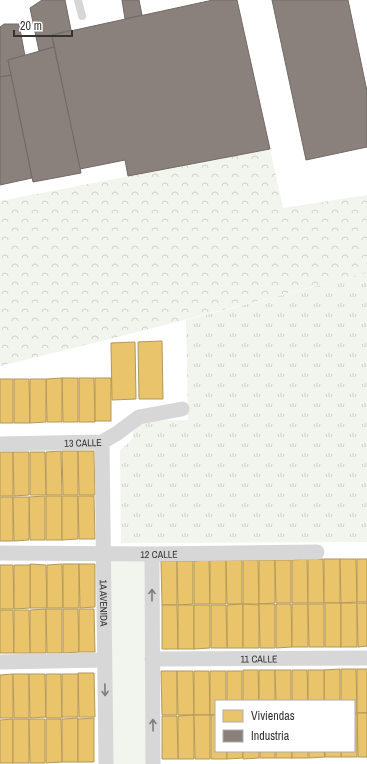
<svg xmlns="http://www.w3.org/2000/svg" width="367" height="764" font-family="'Archivo Narrow',sans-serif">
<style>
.green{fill:#f1f5ed}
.forest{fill:url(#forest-crowns)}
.park{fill:url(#park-tufts)}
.homes{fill:#e9c46a;stroke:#b2985a}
.industry{fill:#8a817c;stroke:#706a66}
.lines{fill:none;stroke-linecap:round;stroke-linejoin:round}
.lane{stroke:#d7d7d7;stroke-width:8}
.street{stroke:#d7d7d7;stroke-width:15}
.oneway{stroke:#7d7d7d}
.labels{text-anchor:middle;stroke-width:4;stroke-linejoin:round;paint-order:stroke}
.street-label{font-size:10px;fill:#333;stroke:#fff}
</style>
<defs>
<pattern id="forest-crowns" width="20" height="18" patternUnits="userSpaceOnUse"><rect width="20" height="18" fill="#f1f5ed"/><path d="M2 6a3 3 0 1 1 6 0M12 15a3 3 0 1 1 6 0" fill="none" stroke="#cfd2cc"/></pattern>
<pattern id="park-tufts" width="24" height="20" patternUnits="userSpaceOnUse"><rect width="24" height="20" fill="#f1f5ed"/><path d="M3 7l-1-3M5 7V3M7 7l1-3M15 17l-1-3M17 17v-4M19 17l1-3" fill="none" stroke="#cfd2cc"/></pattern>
</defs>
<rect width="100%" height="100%" fill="#fff"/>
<polygon class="green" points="103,553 152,554 153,764 106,764"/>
<polygon class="forest" points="270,149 283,208 367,195 367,273 106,340 0,366 0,201"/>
<polygon class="park" points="367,273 367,542 121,543 120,451 133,438 133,421 188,420 186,320"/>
<g class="homes">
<polygon points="162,341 163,399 139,399 138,342"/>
<polygon points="135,342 136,399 112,400 111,343"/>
<polygon points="62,378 78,378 78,422 63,422"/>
<polygon points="62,378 62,422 47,422 46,379"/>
<polygon points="79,378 94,378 95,422 79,422"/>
<rect x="95" y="378" width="16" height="43"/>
<rect x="0" y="379" width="13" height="44"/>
<polygon points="14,379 29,379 30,423 14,423"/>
<polygon points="30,379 46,379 46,422 30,423"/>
<polygon points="61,451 62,495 46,495 46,452"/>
<polygon points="62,451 78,451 78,495 63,495"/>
<polygon points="78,451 94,451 95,495 79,495"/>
<rect x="0" y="452" width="13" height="44"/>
<polygon points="13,452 29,452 29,495 14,496"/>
<polygon points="30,452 45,452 46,495 30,495"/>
<polygon points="45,496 45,540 30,540 29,497"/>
<rect x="46" y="496" width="16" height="44"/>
<polygon points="62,496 78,496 78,539 62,540"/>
<polygon points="78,496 94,496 95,539 79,539"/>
<rect x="0" y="497" width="13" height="44"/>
<polygon points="13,497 29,497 29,540 14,541"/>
<polygon points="307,559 308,603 292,603 292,560"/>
<polygon points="308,559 323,559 324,603 308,603"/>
<rect x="324" y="559" width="16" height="44"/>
<polygon points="340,559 356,559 357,602 341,603"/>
<rect x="357" y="559" width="10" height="43"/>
<polygon points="209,560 210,604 194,604 194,561"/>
<rect x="210" y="560" width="16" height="44"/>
<polygon points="226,560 242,560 242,604 227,604"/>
<polygon points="243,560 258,560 259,604 243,604"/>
<polygon points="259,560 275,560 275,603 259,604"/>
<polygon points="275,560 291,560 291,603 276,603"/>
<polygon points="161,561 177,561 177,605 162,605"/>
<polygon points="177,561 193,561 193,604 178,605"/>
<polygon points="30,564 46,565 47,608 30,608"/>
<polygon points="62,564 63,608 47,608 47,565"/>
<rect x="63" y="564" width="16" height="44"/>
<polygon points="79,564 95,564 95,607 80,608"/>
<polygon points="0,565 13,565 14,609 0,609"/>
<polygon points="14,565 30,565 30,608 14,609"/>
<rect x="325" y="603" width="16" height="44"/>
<rect x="341" y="603" width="16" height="44"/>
<polygon points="357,603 367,603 367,646 358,647"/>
<polygon points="243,604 243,648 227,648 227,605"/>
<polygon points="243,604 259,605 259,648 243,648"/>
<polygon points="259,604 275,604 275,648 260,648"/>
<polygon points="276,604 291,604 292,647 276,648"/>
<rect x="292" y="604" width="16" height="43"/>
<polygon points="308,604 324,604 324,647 309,647"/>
<polygon points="162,605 177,605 178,649 162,649"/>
<rect x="178" y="605" width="16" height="44"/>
<polygon points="194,605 210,605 210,648 194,649"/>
<polygon points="211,605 226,605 227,648 211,648"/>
<polygon points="46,609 46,653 30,653 30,610"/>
<polygon points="46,609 62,609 62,653 47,653"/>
<polygon points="63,609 78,609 79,652 63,653"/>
<polygon points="79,609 94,609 95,652 79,652"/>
<polygon points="0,610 13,610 14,653 0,653"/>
<polygon points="14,610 29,610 30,653 14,653"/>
<polygon points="340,669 340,701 324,701 324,670"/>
<polygon points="341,669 356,669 357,713 354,713 354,701 341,701"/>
<rect x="357" y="669" width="10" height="44"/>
<polygon points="243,670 258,670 259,701 243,701"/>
<rect x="259" y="670" width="16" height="31"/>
<polygon points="275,670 291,670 291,701 276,701"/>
<polygon points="292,670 307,670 308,701 292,701"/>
<rect x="308" y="670" width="16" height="31"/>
<polygon points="161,671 177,671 177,715 162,715"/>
<polygon points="177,671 193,671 194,715 178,715"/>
<polygon points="194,671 209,671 210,715 194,715"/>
<polygon points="210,671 226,671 226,701 216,701 216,714 210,715"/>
<rect x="227" y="671" width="15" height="30"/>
<polygon points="78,673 94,673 95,717 79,717"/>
<polygon points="13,674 13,718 0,718 0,675"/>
<polygon points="13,674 29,674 29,718 14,718"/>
<polygon points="29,674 45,674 46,717 30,718"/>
<polygon points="46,674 61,674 62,718 46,718"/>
<rect x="62" y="674" width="16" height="43"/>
<polygon points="357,713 367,713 367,757 358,757"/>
<polygon points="354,714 357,714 357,757 341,757 341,751 354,751"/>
<polygon points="194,715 194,759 178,759 178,716"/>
<polygon points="194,715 210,715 210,759 195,759"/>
<polygon points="211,715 216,715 216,751 227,751 227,759 211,759"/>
<polygon points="162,716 177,716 178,759 162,759"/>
<polygon points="78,718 78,762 62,762 62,719"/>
<polygon points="94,718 94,762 78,762 78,719"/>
<polygon points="13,719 13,763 0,763 0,720"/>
<rect x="13" y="719" width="16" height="44"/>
<polygon points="29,719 45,719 45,763 30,763"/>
<polygon points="46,719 61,719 62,762 46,763"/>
<polygon points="227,751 243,751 243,758 227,759"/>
<polygon points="243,751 259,751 259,758 243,759"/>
<rect x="260" y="751" width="15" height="7"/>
<rect x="276" y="751" width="16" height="7"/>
<rect x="292" y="751" width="16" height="7"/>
<polygon points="309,751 324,751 325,757 309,758"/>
<rect x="325" y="751" width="16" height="6"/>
</g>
<g class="industry">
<polygon points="42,0 65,0 71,30 52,35 54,47 39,51 30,8"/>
<polygon points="122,0 139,0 142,15 125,19"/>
<polygon points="213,0 237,0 270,149 128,176 125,160 80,169 52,35"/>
<polygon points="272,0 348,0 367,91 367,147 306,160"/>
<polygon points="4,24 19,24 25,56 8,60 11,75 0,77 0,27"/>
<polygon points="54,47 81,173 33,182 8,60"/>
<polygon points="11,75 32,178 0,185 0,77"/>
</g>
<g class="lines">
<polyline class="lane" points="78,0 82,16"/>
<g class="street">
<path id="s1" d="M102 442 106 764"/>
<path id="s2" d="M0 444 102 442 116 434 139 417 182 409"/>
<path id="s3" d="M0 553 152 554 317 552"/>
<polyline points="152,554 153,764"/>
<path id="s4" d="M152 659 366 658"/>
<polyline points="0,662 104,660"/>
</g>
</g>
<defs><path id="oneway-shaft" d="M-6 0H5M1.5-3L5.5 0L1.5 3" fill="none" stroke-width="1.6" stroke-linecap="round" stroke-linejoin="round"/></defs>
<g class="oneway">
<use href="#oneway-shaft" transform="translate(152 595) rotate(-90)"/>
<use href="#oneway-shaft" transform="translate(105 690) rotate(89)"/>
<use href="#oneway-shaft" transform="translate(153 725) rotate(-91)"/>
</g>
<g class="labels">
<g class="street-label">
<text dy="4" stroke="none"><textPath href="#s2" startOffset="83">13 CALLE</textPath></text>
<text dy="4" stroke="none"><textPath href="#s3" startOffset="159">12 CALLE</textPath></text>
<text dy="4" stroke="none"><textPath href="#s1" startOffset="161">1A AVENIDA</textPath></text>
<text dy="4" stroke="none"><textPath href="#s4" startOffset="107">11 CALLE</textPath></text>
</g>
</g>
<rect x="215" y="700" width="140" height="52" fill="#ffffff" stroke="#adadad"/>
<rect x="223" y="710" width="20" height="12" fill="#e9c46a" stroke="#adadad"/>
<text x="251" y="720" font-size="12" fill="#333333">Viviendas</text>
<rect x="223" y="730" width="20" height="12" fill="#8a817c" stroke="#adadad"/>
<text x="251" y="740" font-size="12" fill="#333333">Industria</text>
<path d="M14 30v6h58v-6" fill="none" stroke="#333333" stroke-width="2"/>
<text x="20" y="30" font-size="12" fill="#333333" stroke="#ffffff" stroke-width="3" paint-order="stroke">20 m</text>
</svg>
